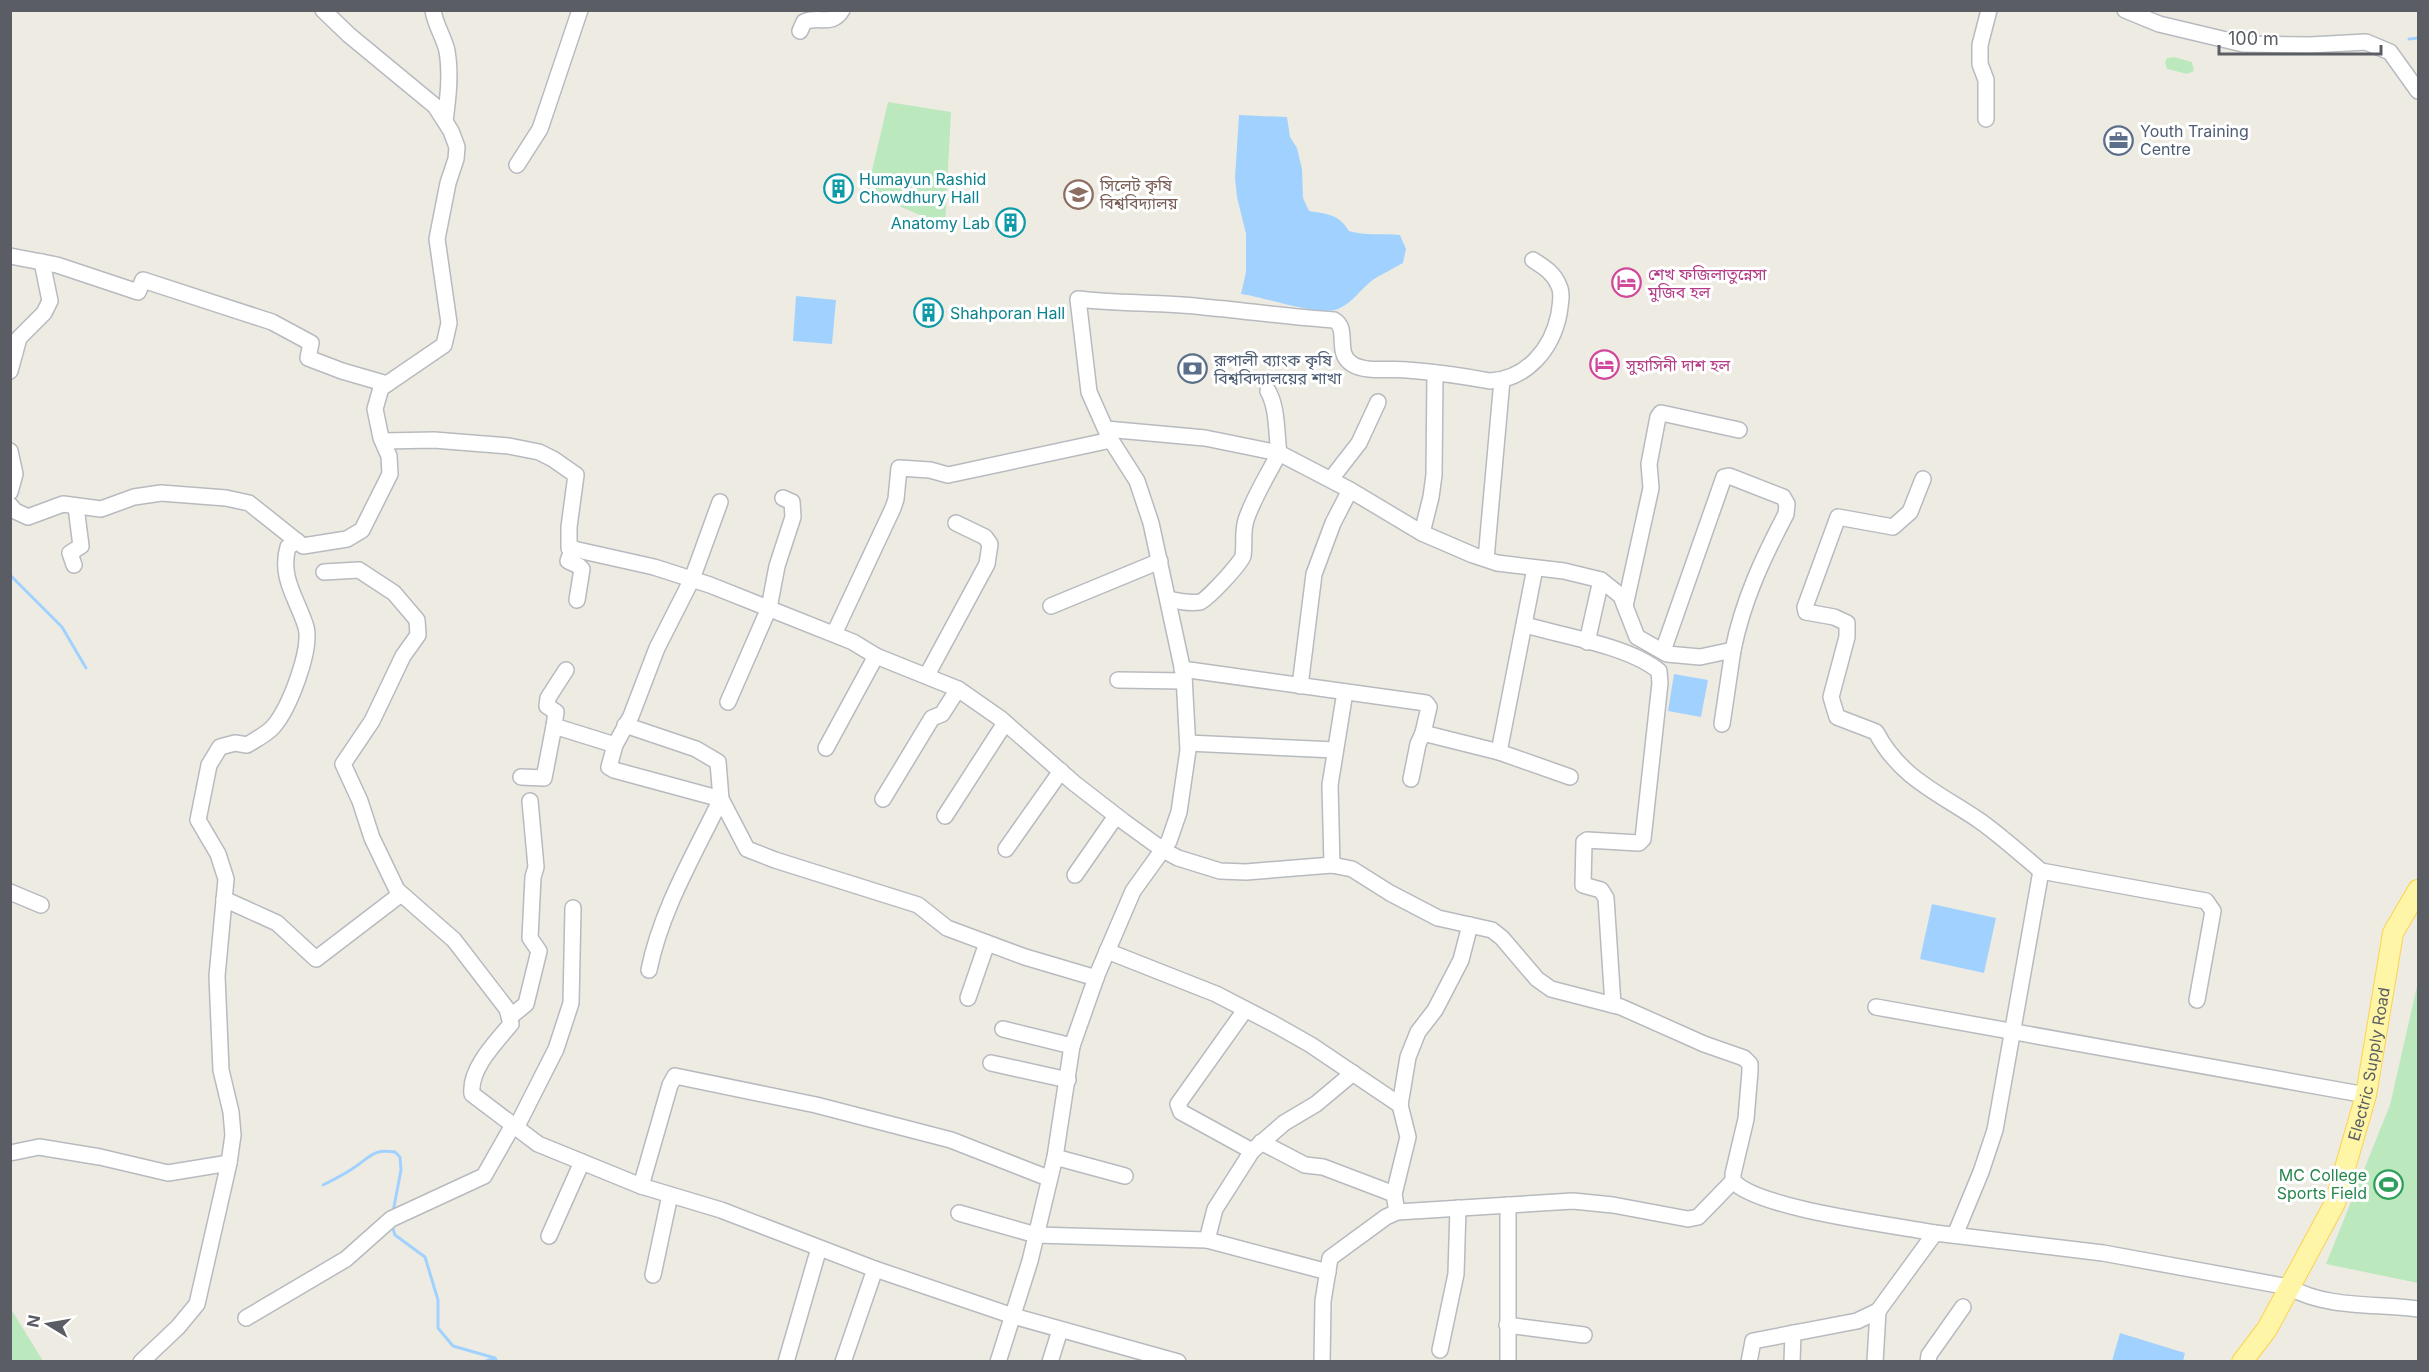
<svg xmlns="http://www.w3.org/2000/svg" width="2429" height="1372" font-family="Inter,'Noto Sans Bengali',sans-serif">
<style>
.green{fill:#bce8be}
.water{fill:#a1d2ff}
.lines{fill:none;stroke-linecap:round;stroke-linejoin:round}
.stream{stroke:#a1d2ff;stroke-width:3}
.minor-casing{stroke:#b7babf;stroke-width:18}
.major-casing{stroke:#fbd34e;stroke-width:22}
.minor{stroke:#fff;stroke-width:15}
.major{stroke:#fff5a6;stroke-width:20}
.labels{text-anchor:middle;stroke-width:6;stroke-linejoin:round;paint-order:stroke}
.service-label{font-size:16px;fill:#4e5e75;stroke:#fff;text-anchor:start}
.culture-label{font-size:16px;fill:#0d838f;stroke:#fff;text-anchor:start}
.education-label{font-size:16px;fill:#785e54;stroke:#fff;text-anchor:start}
.hotel-label{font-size:16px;fill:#b23c85;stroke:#fff;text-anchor:start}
.street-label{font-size:16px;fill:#5a5e64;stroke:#fff}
.leisure-label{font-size:16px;fill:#27864d;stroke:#fff;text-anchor:end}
</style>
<rect width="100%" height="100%" fill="#eeece2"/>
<g class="green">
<polygon points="2174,57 2192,62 2194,71 2187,74 2167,69 2165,62 2167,58"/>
<polygon points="888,102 951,112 945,226 867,192"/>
<polygon points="2418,982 2418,1283 2326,1264 2390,1105"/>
<polygon points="10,1309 11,1309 43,1361 11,1361"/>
</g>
<g class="water">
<path d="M1239 115 1287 117 1290 137 1297 148 1302 169 1303 198 1309 211C1327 214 1339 214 1349 231 1366 236 1382 233 1400 235L1406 249 1403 263C1394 268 1384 273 1374 279 1361 288 1353 303 1338 309 1319 317 1265 297 1241 294L1246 272V234L1237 197 1235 178Z"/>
<polygon points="796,296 836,300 832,344 793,341"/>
<polygon points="1674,674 1708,680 1701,717 1668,711"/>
<polygon points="1932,904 1996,918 1984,973 1920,959"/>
<polygon points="2120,1333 2185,1353 2183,1361 2112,1361"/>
</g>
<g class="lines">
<g class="stream">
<polyline points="2409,39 2418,38"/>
<polyline points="10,575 62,627 86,668"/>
<path d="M323 1185C333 1180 343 1175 352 1169 370 1158 372 1148 395 1152L400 1157 401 1170 393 1212"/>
<polyline points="392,1226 395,1235 425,1257 438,1300 438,1328 453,1346 495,1358 497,1362"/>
<polyline points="483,1362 493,1359"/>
</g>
<defs>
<g id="minor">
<path d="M433 10C435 25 444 37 447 51 451 74 448 98 445 121"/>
<polyline points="2125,10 2159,24 2243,44 2310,45 2366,42 2390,52 2418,91"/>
<path d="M800 31 804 22C819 15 832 27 842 10"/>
<polyline points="1986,119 1986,80 1980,64 1980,45 1989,10"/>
<polyline points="517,165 540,129 580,10"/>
<polyline points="10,256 57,265 138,292 143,280 272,322 311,343 308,358 342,371 387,384"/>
<polyline points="10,371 19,338 44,313 50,301 42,262"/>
<path d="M1268 391C1278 409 1276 433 1279 453L1350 490 1422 533 1473 555 1497 563 1564 571 1601 580 1621 596 1637 637 1667 654 1700 657 1733 650C1743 600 1763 558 1786 514L1787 504 1783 497 1729 476 1724 477 1663 651"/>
<path d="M1106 429 1205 438 1279 453C1268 475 1254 496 1246 520 1242 533 1245 543 1243 556 1242 562 1207 600 1200 602 1190 604 1177 601 1168 599"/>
<path d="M383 441 434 440 509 446 539 452 553 459 576 475 569 527V548L654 567 710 585 853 642 876 656 958 689 1001 719 1074 783 1123 821 1163 850 1178 858 1220 871 1246 872 1332 865 1352 869 1390 893 1438 918 1492 930 1502 938 1537 979 1551 989 1621 1007 1704 1044 1744 1058 1750 1064V1071L1746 1119 1733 1174V1181C1758 1209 1894 1225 1935 1233"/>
<polyline points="10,451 15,474 10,492"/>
<polyline points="1331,479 1359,443 1378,402"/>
<path d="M1923 479 1910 512 1893 527 1838 517 1805 607 1806 612 1834 617 1847 623V637L1831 697 1837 717 1876 732C1900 778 1939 793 1980 821 2001 836 2021 854 2041 871"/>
<polyline points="10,505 15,511 28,517 63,504 101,509 134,497 161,493 226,498 249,503 303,546 347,539 362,530 390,474 389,456 381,438 375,409 381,388 444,345 449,323 437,239 448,183 456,159 457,147 451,131 435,106 349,35 323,10"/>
<polyline points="1422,533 1431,497 1434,475 1435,373"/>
<polyline points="573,548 568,561 579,566 582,569 577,600"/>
<polyline points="1486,559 1502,380"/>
<polyline points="74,565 70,553 81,546 76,507"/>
<path d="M324 572 359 570 394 593 417 620 418 635 403 656 372 721 343 764 360 801 372 838 397 890 454 940 507 1009 511 1024C496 1042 469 1069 472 1094L538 1144 641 1186 721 1210 872 1268 1013 1316 1178 1362"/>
<polyline points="1051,606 1160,561"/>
<polyline points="1625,606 1651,488 1649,464 1658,417 1661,413 1666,414 1739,430"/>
<path d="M1525 625C1563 636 1629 646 1659 671L1660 683 1643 839 1639 843 1587 840 1584 842 1583 885 1601 890 1606 898 1613 1005"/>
<polyline points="834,634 893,508 896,499 899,468 930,470 948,475 1111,440"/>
<polyline points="1587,642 1601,580"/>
<polyline points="1182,669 1426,703 1429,707 1423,733"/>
<polyline points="927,675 987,564 990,544 985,537 956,523"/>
<polyline points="1118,680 1184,681"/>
<polyline points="1300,686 1314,574 1333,523 1350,490"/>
<polyline points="728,702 769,608 777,566 793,517 792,502 783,498"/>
<polyline points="1722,724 1733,650"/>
<polyline points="625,725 696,749 718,762 721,799 747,849 775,860 918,905 947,928 1025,957 1096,978"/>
<polyline points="554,726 556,712 547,706 548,698 566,670"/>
<polyline points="1188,743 1335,750"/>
<polyline points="615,745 609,767 614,770 721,799"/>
<polyline points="826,748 876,656"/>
<polyline points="1499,752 1570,777"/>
<polyline points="521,777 544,778 554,726 615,745 631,716 657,648 692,579 720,502"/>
<polyline points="1411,779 1418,744 1423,733 1499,752 1535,568"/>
<polyline points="883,799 932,718 942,714 958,689"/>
<polyline points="945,816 1005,723"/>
<polyline points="1006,849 1061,771"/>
<polyline points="1332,865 1330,785 1345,692"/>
<polyline points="1075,875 1116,816"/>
<polyline points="10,892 41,905"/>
<polyline points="224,899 277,923 316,959 401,894"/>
<polyline points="1107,951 1216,994 1274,1024 1311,1045 1400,1105 1408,1137 1394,1194 1397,1212 1386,1217 1330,1258 1323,1301 1322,1362"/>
<path d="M649 970C661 910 695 853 721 799"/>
<polyline points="968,998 987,943"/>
<polyline points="1876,1007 2366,1095"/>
<polyline points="1245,1010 1178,1104 1181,1112 1252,1151"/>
<polyline points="510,1017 526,1004 539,951 530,938 533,877 536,867 530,801"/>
<polyline points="1003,1029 1072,1046"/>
<polyline points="991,1063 1068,1080"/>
<polyline points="1400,1105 1408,1057 1418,1032 1435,1010 1461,960 1470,925"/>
<polyline points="516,1128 556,1049 571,1003 573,908"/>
<polyline points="1261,1142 1305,1165 1323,1167 1394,1194"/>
<polyline points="10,1153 39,1147 100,1157 168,1173 229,1163 197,1304 178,1327 141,1362"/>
<polyline points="1055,1157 1125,1176"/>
<path d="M229 1163 233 1135 231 1112 221 1070 217 976 226 879 218 854 198 820 209 765 220 747 235 743 247 745C255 740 267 734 273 727 289 709 312 650 306 627 298 600 279 578 288 547L297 541"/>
<polyline points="641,1186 670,1085 675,1076 816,1105 951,1140 1048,1178"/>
<polyline points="1397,1212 1573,1201 1613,1205 1688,1219 1698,1217 1733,1181"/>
<polyline points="959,1213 1036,1235 1207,1240 1328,1272"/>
<polyline points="1955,1235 1981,1172 1995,1130 2041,871 2206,901 2213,911 2197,1000"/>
<polyline points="549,1236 582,1162"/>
<polyline points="1207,1240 1215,1209 1252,1151 1284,1123 1316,1104 1353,1073"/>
<polyline points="653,1275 670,1195"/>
<polyline points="246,1318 346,1259 391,1219 484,1176 513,1125"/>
<polyline points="1507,1325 1584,1335"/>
<polyline points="1440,1350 1456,1274 1458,1208"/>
<polyline points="786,1362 819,1248"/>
<polyline points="843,1362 875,1269"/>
<path d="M998 1362 1030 1261 1055 1157 1072 1046 1097 975 1133 891 1169 841 1179 812 1188 750 1184 676 1151 523 1137 481 1109 437 1089 392 1078 299C1120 304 1162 302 1204 307 1247 311 1290 317 1334 320 1350 329 1334 353 1352 364 1366 373 1391 368 1407 370 1435 372 1463 376 1490 381 1527 379 1552 349 1559 314 1560 305 1563 294 1559 286 1554 273 1544 267 1533 260"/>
<polyline points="1050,1362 1060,1330"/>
<polyline points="1508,1362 1508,1205"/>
<path d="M1749 1362 1753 1341 1857 1321 1878 1311 1935 1233 2103 1253 2289 1287C2328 1309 2376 1303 2418 1309"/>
<polyline points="1792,1362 1793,1333"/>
<polyline points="1875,1362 1878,1311"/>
<polyline points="1928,1362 1929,1355 1963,1307"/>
</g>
<g id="major">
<path id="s1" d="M2242 1362 2267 1329 2335 1203 2366 1095 2393 933 2418 890"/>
</g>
</defs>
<use href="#minor" class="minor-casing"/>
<use href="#major" class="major-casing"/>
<use href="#minor" class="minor"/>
<use href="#major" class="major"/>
</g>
<defs>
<symbol id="office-ring" viewBox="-11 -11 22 22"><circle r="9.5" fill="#fff" stroke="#5c6f8a" stroke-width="1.5"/><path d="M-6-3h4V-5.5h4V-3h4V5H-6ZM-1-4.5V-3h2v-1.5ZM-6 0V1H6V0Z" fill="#5c6f8a"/></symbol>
<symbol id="building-ring" viewBox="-11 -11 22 22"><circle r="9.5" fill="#fff" stroke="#0f9aa8" stroke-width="1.5"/><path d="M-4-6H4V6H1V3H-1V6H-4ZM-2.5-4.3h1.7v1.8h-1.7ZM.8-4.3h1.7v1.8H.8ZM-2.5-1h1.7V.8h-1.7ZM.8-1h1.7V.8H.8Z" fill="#0f9aa8"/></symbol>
<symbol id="university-ring" viewBox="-11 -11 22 22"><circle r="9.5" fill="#fff" stroke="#8d6e63" stroke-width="1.5"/><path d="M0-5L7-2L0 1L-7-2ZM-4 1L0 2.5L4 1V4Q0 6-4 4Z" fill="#8d6e63"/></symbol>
<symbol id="hotel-ring" viewBox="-11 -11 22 22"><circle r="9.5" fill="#fff" stroke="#d1479c" stroke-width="1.5"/><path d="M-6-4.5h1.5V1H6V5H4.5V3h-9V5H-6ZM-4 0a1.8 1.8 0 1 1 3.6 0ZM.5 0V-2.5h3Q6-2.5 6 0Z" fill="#d1479c"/></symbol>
<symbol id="bank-ring" viewBox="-11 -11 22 22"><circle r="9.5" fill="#fff" stroke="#5c6f8a" stroke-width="1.5"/><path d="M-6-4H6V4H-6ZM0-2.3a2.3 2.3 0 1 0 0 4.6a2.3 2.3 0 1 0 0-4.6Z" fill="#5c6f8a"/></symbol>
<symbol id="stadium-ring" viewBox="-11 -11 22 22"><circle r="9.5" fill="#fff" stroke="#2e9e5b" stroke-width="1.5"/><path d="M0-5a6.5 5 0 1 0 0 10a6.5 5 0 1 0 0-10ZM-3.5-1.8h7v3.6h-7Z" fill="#2e9e5b"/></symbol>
</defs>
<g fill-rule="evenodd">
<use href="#office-ring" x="2102" y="124" width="33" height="33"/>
<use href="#building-ring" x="822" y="172" width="33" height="33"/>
<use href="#university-ring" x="1062" y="178" width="33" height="33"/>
<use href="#building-ring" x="994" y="206" width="33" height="33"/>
<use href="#hotel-ring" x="1610" y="266" width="33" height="33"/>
<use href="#building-ring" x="912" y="296" width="33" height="33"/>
<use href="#hotel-ring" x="1588" y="348" width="33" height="33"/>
<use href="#bank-ring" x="1176" y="352" width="33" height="33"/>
<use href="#stadium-ring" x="2372" y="1168" width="33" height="33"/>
</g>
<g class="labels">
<g class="service-label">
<text x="2140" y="137">Youth Training<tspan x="2140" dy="18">Centre</tspan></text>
<text x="1214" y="366">রূপালী ব্যাংক কৃষি<tspan x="1214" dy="18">বিশ্ববিদ্যালয়ের শাখা</tspan></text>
</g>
<g class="culture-label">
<text x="859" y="185">Humayun Rashid<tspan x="859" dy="18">Chowdhury Hall</tspan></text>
<text x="990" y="229" text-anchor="end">Anatomy Lab</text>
<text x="950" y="319">Shahporan Hall</text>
</g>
<g class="education-label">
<text x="1100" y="191">সিলেট কৃষি<tspan x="1100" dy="18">বিশ্ববিদ্যালয়</tspan></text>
</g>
<g class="hotel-label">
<text x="1648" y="280">শেখ ফজিলাতুন্নেসা<tspan x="1648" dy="18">মুজিব হল</tspan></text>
<text x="1626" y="371">সুহাসিনী দাশ হল</text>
</g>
<g class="street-label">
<text dy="6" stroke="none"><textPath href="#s1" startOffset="328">Electric Supply Road</textPath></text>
</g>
<g class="leisure-label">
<text x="2367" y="1181">MC College<tspan x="2367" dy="18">Sports Field</tspan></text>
</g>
</g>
<rect width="2429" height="1372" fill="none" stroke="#5a5e64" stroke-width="24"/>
<g transform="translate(48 1324) rotate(281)" stroke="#ffffff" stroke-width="4.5" paint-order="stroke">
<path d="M0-4.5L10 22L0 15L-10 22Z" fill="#5a5e64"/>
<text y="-9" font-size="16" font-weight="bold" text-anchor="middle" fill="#5a5e64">N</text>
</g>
<path d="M2219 45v9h162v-9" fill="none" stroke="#5a5e64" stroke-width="3"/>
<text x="2228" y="45" font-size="18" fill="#5a5e64" stroke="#ffffff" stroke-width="4.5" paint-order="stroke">100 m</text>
</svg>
